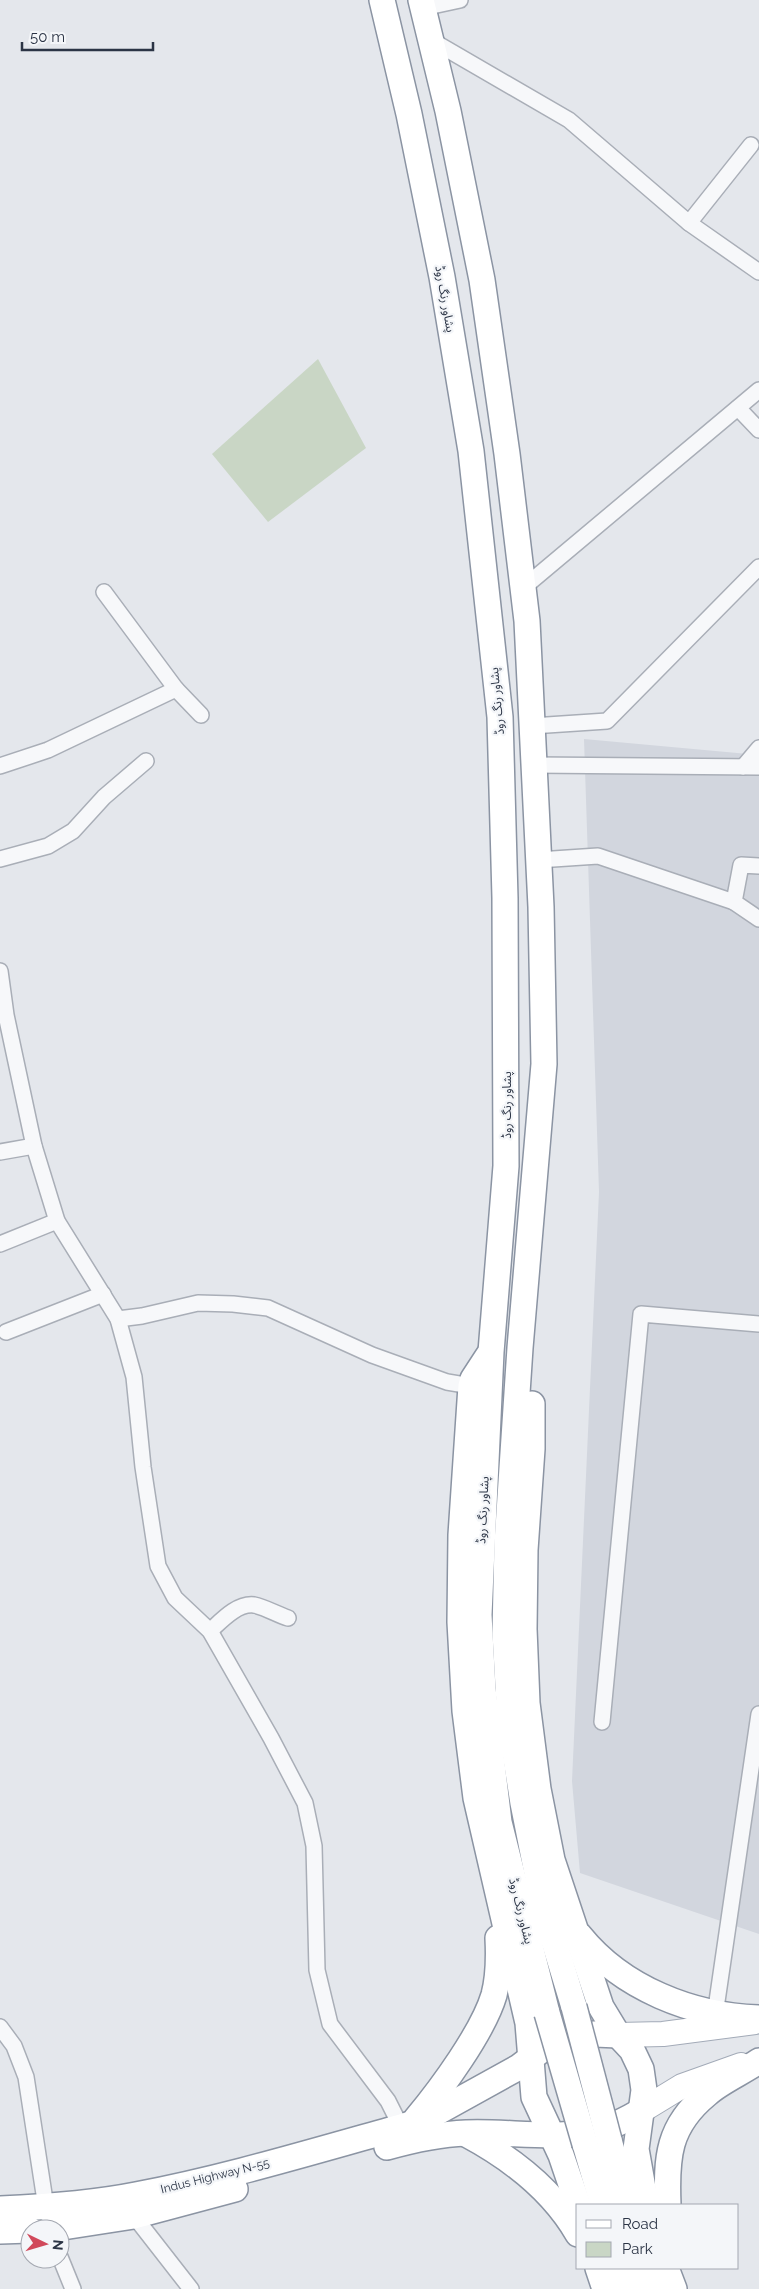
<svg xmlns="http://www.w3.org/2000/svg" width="759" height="2289" font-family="Raleway,'Noto Sans Arabic',sans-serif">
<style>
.built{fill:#d2d6de}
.green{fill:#c9d6c5}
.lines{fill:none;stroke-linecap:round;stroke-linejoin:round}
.minor-casing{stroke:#a9aeb7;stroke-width:18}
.primary-casing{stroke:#a3abb8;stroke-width:26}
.trunk-casing{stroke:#8b94a3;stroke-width:28}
.minor{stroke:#f7f8fa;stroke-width:15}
.primary{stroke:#fff;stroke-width:24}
.trunk{stroke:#fff;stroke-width:25}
.trunk-bridge-casing{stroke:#8b94a3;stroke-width:28;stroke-linecap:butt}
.trunk-bridge{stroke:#fff;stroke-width:25}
.labels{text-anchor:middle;stroke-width:4.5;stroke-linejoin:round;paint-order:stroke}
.street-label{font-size:12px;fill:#2b3445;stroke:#f4f6f9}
</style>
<rect width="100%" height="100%" fill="#e4e7ec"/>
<polygon class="built" points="584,739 759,755 759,1934 580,1873 572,1781 599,1192"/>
<polygon class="green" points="318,359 366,448 268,522 212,454"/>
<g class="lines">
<defs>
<g id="minor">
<polyline points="423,8 460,0"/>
<polyline points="431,40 569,120 689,223 751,145"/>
<polyline points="689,223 759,272"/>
<polyline points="738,408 759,430"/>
<polyline points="523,588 759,390"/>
<polyline points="176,689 201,715"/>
<polyline points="532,726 607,721 759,567"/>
<polyline points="533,765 759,767"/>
<polyline points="0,766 48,750 176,689 104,592"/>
<polyline points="743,767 759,748"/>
<polyline points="0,859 48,846 73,831 104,797 146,761"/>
<polyline points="538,860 598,856 734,902"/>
<polyline points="759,866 741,865 734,902 759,919"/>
<polyline points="0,971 6,1015 34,1146 57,1221 118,1319 134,1377 143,1467 158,1566 175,1598 210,1631 271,1738 305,1803 314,1846 317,1970 330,2024 388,2101 401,2127"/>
<polyline points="0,1152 34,1146"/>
<polyline points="0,1244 57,1221"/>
<polyline points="118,1319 142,1316 198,1303 233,1304 268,1308 372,1355 447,1382 471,1386"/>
<polyline points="6,1332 103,1294"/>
<path d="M210 1631C221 1621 237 1603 254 1605 265 1607 278 1615 288 1618"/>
<polyline points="602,1722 641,1314 759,1324"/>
<polyline points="715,2015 759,1714"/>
<polyline points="0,2027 14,2046 26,2077 46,2207"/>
<polyline points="134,2216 191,2289"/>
<polyline points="60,2257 73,2289"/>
</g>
<g id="primary">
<polyline points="618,2035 663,2034 755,2022"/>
<polyline points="641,2111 682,2086 741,2065"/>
</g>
<g id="trunk">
<polyline points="382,0 409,114 442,277 471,451 500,717 505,898 506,1166 491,1352 479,1615 483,1689 499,1822 547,2013"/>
<polyline points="421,0 448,111 482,280 507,454 527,621 541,907 544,1064 520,1348 507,1543 505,1633 510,1721 523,1803 544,1908 574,2007"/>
<polyline points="488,1356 473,1379 471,1386 461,1535 460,1622 465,1711 476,1798 528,2023 534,2097 561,2155 578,2205"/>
<polyline points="532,1404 532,1449 525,1550 524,1629 527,1703 538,1789 552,1860 601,2007 618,2035 632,2050 641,2069 644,2090 636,2149 646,2205"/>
<path d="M580 1936C622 1988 692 2016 759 2018"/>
<path d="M416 2119C441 2089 483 2032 494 1995 499 1976 499 1957 498 1938"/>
<path d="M466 2134C511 2158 552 2189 578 2234"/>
<polyline points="609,2140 627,2205"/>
<polyline points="585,2144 603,2205"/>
<path d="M387 2147C412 2140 440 2134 466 2133 511 2131 560 2141 603 2129 617 2125 629 2118 641 2111"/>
<path d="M668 2205C666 2157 668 2126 707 2094 720 2082 743 2072 759 2061"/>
<path d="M0 2209C45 2207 91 2204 136 2195 226 2178 314 2151 401 2127L425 2119 519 2067 544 2048 558 2041 571 2037 595 2034 618 2035"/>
<polyline points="50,2229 134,2216 235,2189"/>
<polyline points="0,2231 30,2230"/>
<polyline points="598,2268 605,2289"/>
<polyline points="623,2268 629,2289"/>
<polyline points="646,2268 653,2289"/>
<polyline points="666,2268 674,2289"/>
</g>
</defs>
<use href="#minor" class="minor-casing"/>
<use href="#primary" class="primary-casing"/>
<use href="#trunk" class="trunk-casing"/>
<use href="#minor" class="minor"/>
<use href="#primary" class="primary"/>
<use href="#trunk" class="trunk"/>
<defs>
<g id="trunk-bridge">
<polyline points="574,2007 609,2140"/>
<polyline points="547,2013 585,2144"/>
</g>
</defs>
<use href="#trunk-bridge" class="trunk-bridge-casing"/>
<use href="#trunk-bridge" class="trunk-bridge"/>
</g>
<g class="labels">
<g class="street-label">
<text transform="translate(445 299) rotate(80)" y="4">پشاور رنگ روڈ</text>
<text transform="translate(497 701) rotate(-95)" y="4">پشاور رنگ روڈ</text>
<text transform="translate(507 1105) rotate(-90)" y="4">پشاور رنگ روڈ</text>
<text transform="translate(483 1510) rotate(-87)" y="4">پشاور رنگ روڈ</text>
<text transform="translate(521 1911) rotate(76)" y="4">پشاور رنگ روڈ</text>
<text transform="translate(215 2176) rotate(-14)" y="4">Indus Highway N-55</text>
</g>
</g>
<rect x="576" y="2204" width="162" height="65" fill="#f4f6f9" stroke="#a4a8b1"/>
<rect x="586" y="2220" width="25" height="8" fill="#ffffff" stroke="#a4a8b1"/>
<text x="622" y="2229" font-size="15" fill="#2b3445">Road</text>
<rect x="586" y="2242" width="25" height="15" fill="#c9d6c5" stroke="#a4a8b1"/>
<text x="622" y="2254" font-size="15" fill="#2b3445">Park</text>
<g transform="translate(45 2244) rotate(95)"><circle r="24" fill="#f4f6f9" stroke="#a4a8b1"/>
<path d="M0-4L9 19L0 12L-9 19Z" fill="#d1495b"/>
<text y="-8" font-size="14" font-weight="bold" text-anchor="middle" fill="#2b3445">N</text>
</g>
<path d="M22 42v8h131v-8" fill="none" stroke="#2b3445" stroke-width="2.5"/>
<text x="30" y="42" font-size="15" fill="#2b3445" stroke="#f4f6f9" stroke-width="4" paint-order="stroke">50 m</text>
</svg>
